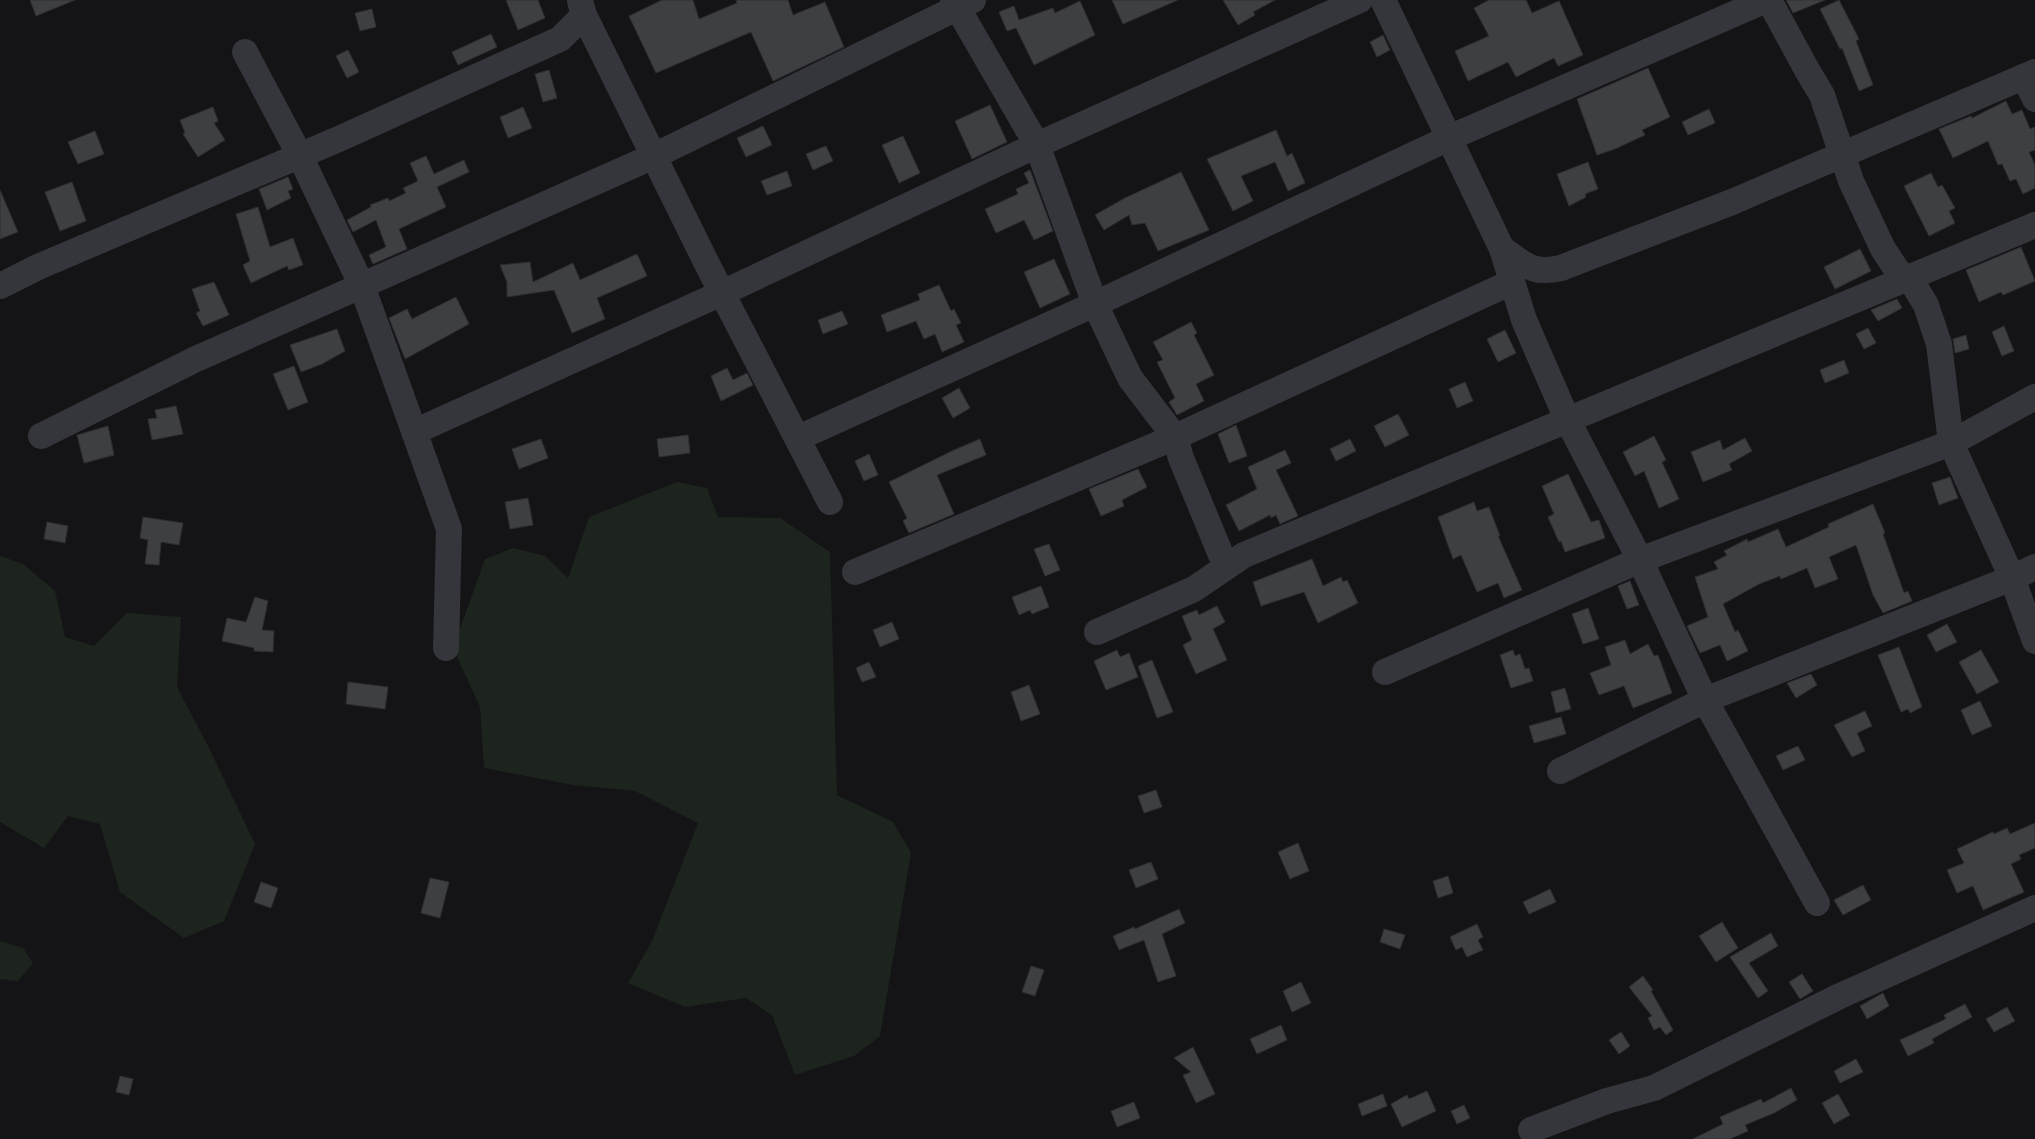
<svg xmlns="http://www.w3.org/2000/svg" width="2035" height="1139" font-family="'Work Sans',sans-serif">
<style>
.green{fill:#1c241d}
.building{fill:#3e3f43;stroke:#2e2e32}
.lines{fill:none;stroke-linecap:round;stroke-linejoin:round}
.minor{stroke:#35363b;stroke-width:26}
</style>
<rect width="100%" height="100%" fill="#141416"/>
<g class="green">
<polygon points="677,482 707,488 718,517 780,518 830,552 837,795 893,822 911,853 880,1036 854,1056 795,1075 772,1015 746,998 685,1007 628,983 652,941 698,823 635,791 573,785 484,768 480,707 453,648 485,559 513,548 545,556 568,578 589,517"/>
<polygon points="0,556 23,564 55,591 65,637 94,646 127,613 181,617 177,687 209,748 255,844 224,921 184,938 120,892 100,824 68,816 44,848 0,822"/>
<polygon points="0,941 23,948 33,963 18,981 0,979"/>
</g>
<g class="building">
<polygon points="30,0 75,0 36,16"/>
<polygon points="506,0 538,0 545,18 518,30"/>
<polygon points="662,0 693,0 699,19 737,3 736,0 788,0 793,15 825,2 844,47 773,81 751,32 656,73 629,16"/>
<polygon points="1112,0 1178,0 1123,24"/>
<polygon points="1223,0 1275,0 1253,12 1255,15 1238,25"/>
<polygon points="1489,0 1526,0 1532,13 1559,1 1583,55 1558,66 1554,58 1516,77 1508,62 1468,81 1455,51 1489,36 1474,8"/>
<polygon points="1786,0 1825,0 1793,13"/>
<polygon points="1839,0 1859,39 1856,41 1873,85 1859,91 1842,48 1840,49 1820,9"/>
<polygon points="1080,1 1095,35 1034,65 1016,28 1007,31 999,12 1014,6 1019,20 1053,8 1055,13"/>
<polygon points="372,9 376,27 360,31 355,13"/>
<polygon points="491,34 497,47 458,65 452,52"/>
<polygon points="1383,35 1390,50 1377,57 1370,42"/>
<polygon points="348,50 359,72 347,78 336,56"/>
<polygon points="1648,68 1670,117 1642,130 1645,135 1615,149 1597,155 1577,99"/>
<polygon points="549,70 557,98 543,102 535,74"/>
<polygon points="2006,101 2012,114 2022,110 2030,129 2035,127 2035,150 2029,152 2035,165 2035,188 2023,194 2016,179 2010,181 2002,164 1998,165 1988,141 1953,158 1939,129 1971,116 1972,118"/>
<polygon points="990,105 1007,142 972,159 955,121"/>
<polygon points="213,107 218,121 214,123 225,140 198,157 183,134 185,133 180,120"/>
<polygon points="523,107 532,128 508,138 500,117"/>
<polygon points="1709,109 1715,123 1688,135 1682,122"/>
<polygon points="763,126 772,145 746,157 737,138"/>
<polygon points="1276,130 1287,156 1292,153 1305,183 1288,191 1275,162 1241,176 1253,201 1233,211 1207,159"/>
<polygon points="95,131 104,154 78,164 68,142"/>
<polygon points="903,136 920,173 899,183 882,145"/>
<polygon points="826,146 833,161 813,170 806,154"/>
<polygon points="426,156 434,174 464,160 469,172 437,187 446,207 399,229 407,249 373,264 369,255 386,247 376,220 353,232 347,220 371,207 370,205 388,198 389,201 406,193 403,188 418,181 410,163"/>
<polygon points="1588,162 1598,189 1585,194 1586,197 1569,206 1557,174"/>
<polygon points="1030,170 1053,231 1034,240 1024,220 996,233 985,209 1018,194 1016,189 1029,183 1024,173"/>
<polygon points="787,171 792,186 767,195 761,181"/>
<polygon points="1181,172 1209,230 1158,251 1145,223 1132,225 1129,215 1104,230 1095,215 1125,198"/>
<polygon points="1931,173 1938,187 1942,185 1955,208 1949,211 1955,223 1929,236 1904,186"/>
<polygon points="288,177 293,189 288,191 291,198 267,210 259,189"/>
<polygon points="72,182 86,221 60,231 45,192"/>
<polygon points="0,190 18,232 0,239"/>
<polygon points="258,207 270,247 293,238 303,265 289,270 287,266 251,283 243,265 250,261 236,214"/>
<polygon points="2021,247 2035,281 2003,295 2001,292 1979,302 1966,270"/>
<polygon points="1860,249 1871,271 1835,289 1824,267"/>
<polygon points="637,254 647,276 597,298 605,319 572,333 554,290 507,297 507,282 500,265 530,262 533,282 573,263 580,280"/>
<polygon points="1054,259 1070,294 1040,308 1024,272"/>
<polygon points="214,282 229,315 203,326 196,313 200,311 192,289"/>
<polygon points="939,285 951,311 954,309 961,323 956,325 964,342 942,352 935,334 924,339 916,321 887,332 881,315 920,300 918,294"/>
<polygon points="456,297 469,324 405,359 389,318 407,309 412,319"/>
<polygon points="1897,299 1902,308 1878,321 1871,310"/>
<polygon points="842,311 848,324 823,334 818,320"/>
<polygon points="1191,322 1197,333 1194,335 1214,375 1196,384 1204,401 1177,415 1169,402 1175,398 1157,362 1163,360 1153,342"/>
<polygon points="2004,326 2014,351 2002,356 1992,332"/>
<polygon points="1868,328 1876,343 1864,349 1856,334"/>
<polygon points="337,329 345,351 322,364 301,372 290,345"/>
<polygon points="1505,330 1516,353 1498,362 1487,339"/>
<polygon points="1966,335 1969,349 1955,353 1953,339"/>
<polygon points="1844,360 1849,373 1825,383 1820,370"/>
<polygon points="294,366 308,402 288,410 273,374"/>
<polygon points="727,368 733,380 747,373 753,385 721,401 711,376"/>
<polygon points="1465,382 1473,401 1457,408 1449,389"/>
<polygon points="959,388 970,408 953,418 942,398"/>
<polygon points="176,406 183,434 152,440 148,419 157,418 155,410"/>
<polygon points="1398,414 1409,435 1385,447 1374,426"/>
<polygon points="1236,425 1247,456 1229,463 1218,434"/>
<polygon points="108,426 114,455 84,463 77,435"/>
<polygon points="688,435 690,453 659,457 657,439"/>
<polygon points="1654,436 1666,460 1662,462 1679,499 1659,508 1644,471 1635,476 1623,452"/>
<polygon points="1745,438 1752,451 1729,464 1732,470 1703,482 1691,452 1720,440 1723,450"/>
<polygon points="541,439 548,458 519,469 512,449"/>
<polygon points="980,439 986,455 937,475 954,514 909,533 903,521 907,518 889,482 954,450"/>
<polygon points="1350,439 1356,451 1336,461 1330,449"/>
<polygon points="1285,450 1291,463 1276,470 1298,516 1280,524 1276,515 1271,518 1270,515 1239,531 1226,505 1257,489 1248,467"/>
<polygon points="869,454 878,475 864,481 855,461"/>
<polygon points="1138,469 1147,487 1122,500 1124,506 1101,516 1089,489"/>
<polygon points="1568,474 1591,522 1599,520 1605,538 1565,552 1561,541 1559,542 1548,517 1554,514 1542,486"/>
<polygon points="1950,477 1958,498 1939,505 1932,483"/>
<polygon points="528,498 533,525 510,529 505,502"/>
<polygon points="1474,502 1477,511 1489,507 1500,536 1498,536 1522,590 1504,598 1498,583 1477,592 1461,555 1453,559 1438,517"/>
<polygon points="1873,504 1885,533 1883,534 1904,593 1908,591 1912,601 1883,613 1873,595 1856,545 1829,557 1838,579 1815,588 1807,568 1781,579 1780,576 1759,584 1723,604 1735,632 1738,630 1748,651 1727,661 1720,645 1700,653 1687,626 1708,617 1695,577 1718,569 1714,562 1727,555 1724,551 1747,539 1748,542 1778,529 1786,547 1829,527 1828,524"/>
<polygon points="143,517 183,523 179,545 161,542 159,565 145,564 148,540 140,538"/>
<polygon points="47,522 68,526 65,543 44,539"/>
<polygon points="1049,544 1060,570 1045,576 1034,549"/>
<polygon points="1312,559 1323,586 1341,577 1343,582 1347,580 1358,603 1318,623 1304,592 1261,606 1253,582"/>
<polygon points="1630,581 1639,605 1627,609 1618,586"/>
<polygon points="1041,586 1049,607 1032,614 1030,610 1019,615 1012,597"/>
<polygon points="255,597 268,601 262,630 274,631 273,652 254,651 254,648 222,641 227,618 246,622"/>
<polygon points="1217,606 1225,622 1213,629 1227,660 1196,674 1183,645 1192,640 1182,616 1197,610 1199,615"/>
<polygon points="1588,608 1599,639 1583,644 1572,614"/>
<polygon points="892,622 899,639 880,647 873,630"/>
<polygon points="1947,624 1957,642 1936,652 1927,635"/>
<polygon points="1625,640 1630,654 1648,644 1654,656 1658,655 1672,693 1633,708 1624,686 1599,695 1590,673 1611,665 1605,647"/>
<polygon points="1899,647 1922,707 1910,713 1908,709 1901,712 1878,655"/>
<polygon points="1117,650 1120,657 1129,653 1138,677 1106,690 1094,661"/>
<polygon points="1513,650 1515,656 1520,654 1525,669 1529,668 1533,681 1511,688 1500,655"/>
<polygon points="1981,650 1999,682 1977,694 1959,662"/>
<polygon points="1152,660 1173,712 1157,718 1138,666"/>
<polygon points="869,662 876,677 862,682 856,668"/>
<polygon points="1811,674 1817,685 1796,698 1787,683"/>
<polygon points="348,682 388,687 385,709 346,704"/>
<polygon points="1029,685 1040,714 1021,721 1011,692"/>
<polygon points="1565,688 1571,709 1556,713 1551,692"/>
<polygon points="1980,701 1992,726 1972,735 1961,710"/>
<polygon points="1865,711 1872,726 1857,733 1865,751 1852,757 1834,725"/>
<polygon points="1561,717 1566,734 1534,743 1529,726"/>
<polygon points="1798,746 1805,760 1783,770 1776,756"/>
<polygon points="1156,790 1162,807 1144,813 1138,796"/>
<polygon points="2035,823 2035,848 2019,855 2021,859 2011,864 2024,892 1983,910 1973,886 1957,893 1947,870 1964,863 1957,849 1993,832 1994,834 2007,828 2010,834"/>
<polygon points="1298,843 1309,871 1290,879 1278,852"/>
<polygon points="1151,862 1158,879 1136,888 1129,870"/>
<polygon points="1448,876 1453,893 1438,898 1433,881"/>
<polygon points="430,878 449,882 440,918 421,913"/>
<polygon points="261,882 278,888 271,908 254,902"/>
<polygon points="1863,885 1871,900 1843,915 1834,900"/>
<polygon points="1550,889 1556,902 1529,914 1523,902"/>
<polygon points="1179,909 1185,923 1162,934 1176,976 1158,982 1144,940 1119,950 1113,936 1134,927 1135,929"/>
<polygon points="1722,922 1738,948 1716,962 1699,936"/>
<polygon points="1477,924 1483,937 1478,940 1483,950 1467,957 1462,947 1456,950 1450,937"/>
<polygon points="1384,929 1405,935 1400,949 1380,942"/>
<polygon points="1771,933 1778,946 1749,963 1768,991 1758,998 1730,957"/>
<polygon points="1031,966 1044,970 1035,996 1022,992"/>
<polygon points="1802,974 1813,991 1800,999 1789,982"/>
<polygon points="1643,976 1653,990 1651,991 1673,1030 1666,1035 1660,1027 1654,1030 1648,1018 1652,1016 1629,987"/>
<polygon points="1301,982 1311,1003 1292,1012 1283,991"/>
<polygon points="1883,993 1889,1006 1867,1019 1860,1006"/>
<polygon points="1965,1004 1972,1017 1932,1039 1934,1043 1908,1056 1900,1040 1946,1019 1944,1015"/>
<polygon points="2007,1007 2015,1021 1994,1032 1986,1019"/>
<polygon points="1281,1025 1287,1040 1257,1054 1250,1039"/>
<polygon points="1621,1032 1630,1046 1619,1054 1609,1040"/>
<polygon points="1193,1047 1215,1094 1196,1103 1183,1075 1191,1072 1174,1058"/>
<polygon points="1856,1059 1863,1072 1840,1083 1834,1071"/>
<polygon points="120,1076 133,1079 129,1095 116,1092"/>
<polygon points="1791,1088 1797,1100 1774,1113 1745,1125 1748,1131 1730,1139 1693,1139 1723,1124 1720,1117 1761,1099 1763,1103"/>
<polygon points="1427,1091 1436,1111 1402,1127 1391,1104 1407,1095 1409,1099"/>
<polygon points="1383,1094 1387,1106 1362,1116 1358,1104"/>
<polygon points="1838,1094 1850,1115 1834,1124 1822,1103"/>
<polygon points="1134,1102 1140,1118 1117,1127 1111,1111"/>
<polygon points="1464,1105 1470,1118 1457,1124 1451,1111"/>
</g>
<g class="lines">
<g class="minor">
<polyline points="953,0 1037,145 1095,304 1130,378 1175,437 1181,458 1226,567"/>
<polyline points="1383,0 1502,249 1524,320 1567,419 1640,560 1705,700 1817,903"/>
<polyline points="1769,0 1807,70 1822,95 1851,181 1883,249 1899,273 1909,277 1926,305 1939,344 1951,443 2012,578 2035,641"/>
<polyline points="580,1 584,15 707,264 830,502"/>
<polyline points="245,52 300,156 362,286 449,529 446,648"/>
<polyline points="2024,77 2035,99"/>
<path d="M1502 249C1525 264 1532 275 1561 268L1732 202 2035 72"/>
<polyline points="0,286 38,267 341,138 560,39 584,15"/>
<polyline points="414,432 722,293 1037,145 1360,0"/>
<polyline points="41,436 196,359 654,156 973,0"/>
<polyline points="798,438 1095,304 1449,138 1766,0"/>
<polyline points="855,572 1175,437 1512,282"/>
<polyline points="1097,632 1194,589 1244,555 2035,225"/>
<polyline points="1385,672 1640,560 1951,443 2035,397"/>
<polyline points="1560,771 1705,700 2012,578 2035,567"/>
<polyline points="1531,1130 1607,1101 1654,1088 1840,996 2035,908"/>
</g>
</g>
</svg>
